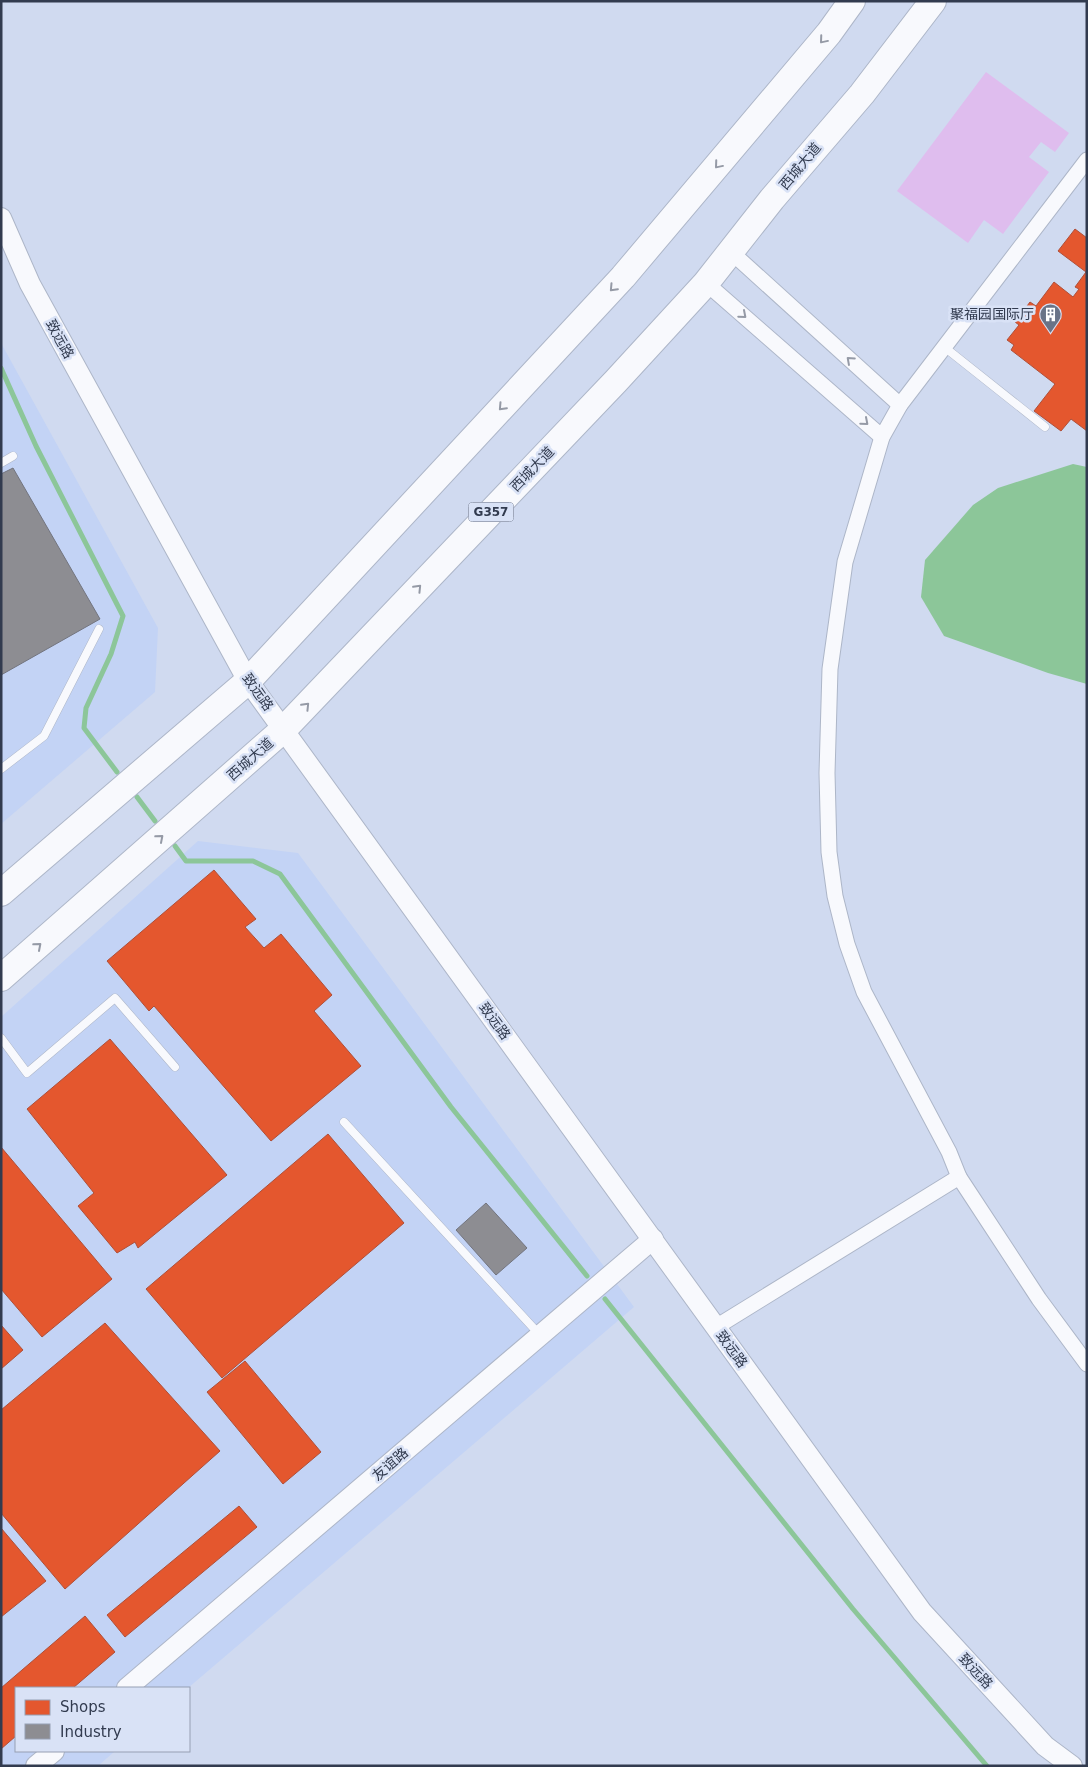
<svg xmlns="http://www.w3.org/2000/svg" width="1088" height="1767" font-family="'DejaVu Sans','Noto Sans SC',sans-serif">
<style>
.built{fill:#c3d3f5}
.green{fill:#dfbdee}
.water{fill:#8cc699}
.shops{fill:#e4572e;stroke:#af4f38}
.industry{fill:#8d8d92;stroke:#72747e}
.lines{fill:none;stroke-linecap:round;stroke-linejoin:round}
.stream{stroke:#8cc699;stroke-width:5}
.lane-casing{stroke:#adb6c8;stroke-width:9}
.street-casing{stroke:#adb6c8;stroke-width:17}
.secondary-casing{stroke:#adb6c8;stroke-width:22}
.highway-casing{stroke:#adb6c8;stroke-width:28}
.lane{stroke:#f8f9fd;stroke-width:8}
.street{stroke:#f8f9fd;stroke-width:15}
.secondary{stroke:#f8f9fd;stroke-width:20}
.highway{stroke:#f8f9fd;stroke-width:26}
.oneway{stroke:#959aa6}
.labels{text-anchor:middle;stroke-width:5;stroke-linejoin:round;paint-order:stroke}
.shield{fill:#d9e2f6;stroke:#646d81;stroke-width:1}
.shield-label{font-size:12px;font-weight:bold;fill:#323b4f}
.street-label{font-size:14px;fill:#323b4f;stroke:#d9e2f6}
.poi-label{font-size:14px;fill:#323b4f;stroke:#d9e2f6;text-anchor:end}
</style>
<rect width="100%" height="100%" fill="#d0daf0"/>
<g class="built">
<polygon points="1,343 158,628 155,692 1,824"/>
<polygon points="198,841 298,853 634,1307 188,1688 16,1688 16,1751 115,1751 98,1766 1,1766 1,1017"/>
</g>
<polygon class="green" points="986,72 1069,133 1055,152 1041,142 1029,157 1049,172 1003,234 984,220 968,243 897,191"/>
<polygon class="water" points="1073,464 1087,467 1087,684 1048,673 944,636 921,597 925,560 973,505 998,488"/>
<g class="shops">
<polygon points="1075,229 1087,238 1087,431 1071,419 1061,431 1034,411 1055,384 1011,350 1014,345 1007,340 1019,325 1015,322 1030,302 1036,306 1054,282 1073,297 1079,289 1075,287 1086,272 1058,251"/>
<polygon points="214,870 256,919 245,927 264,948 281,934 332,995 314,1011 361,1066 271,1141 154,1006 149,1011 107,961"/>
<polygon points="110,1039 227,1175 138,1248 135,1242 117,1253 78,1206 94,1193 27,1109"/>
<polygon points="328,1134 404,1223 222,1378 146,1289"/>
<polygon points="1,1147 112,1279 42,1337 1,1289"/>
<polygon points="105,1323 220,1451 65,1589 1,1513 1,1410"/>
<polygon points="1,1325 23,1350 1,1369"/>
<polygon points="245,1361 321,1452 283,1484 207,1392"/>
<polygon points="239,1506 257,1527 125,1637 107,1615"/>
<polygon points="1,1528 46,1581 1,1617"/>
<polygon points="85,1616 115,1652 73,1688 16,1688 16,1736 1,1749 1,1688"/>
</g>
<g class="industry">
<polygon points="13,468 100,619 1,675 1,474"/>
<polygon points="486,1203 527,1248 496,1275 456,1230"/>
</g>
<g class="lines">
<g class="stream">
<polyline points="1,368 36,446 123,616 111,654 86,708 84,728 117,772"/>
<polyline points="137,797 155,821"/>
<polyline points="175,846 186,861 253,861 280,874 451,1107 587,1276"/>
<polyline points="605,1299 853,1609 987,1766"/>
</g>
<defs>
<g id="lane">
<polyline points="943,346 1045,427"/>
<polyline points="1,463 13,456"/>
<polyline points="1,769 44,736 99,629"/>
<polyline points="1,1038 27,1073 115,998 175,1067"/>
<polyline points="344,1122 539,1334"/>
</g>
<g id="street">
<polyline points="1087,160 900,405 882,437 845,562 830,669 827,773 829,852 835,896 847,944 864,992 949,1152 959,1177 1039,1299 1087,1364"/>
<polyline points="730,251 900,405"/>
<polyline points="706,283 882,437"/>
<polyline points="716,1327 959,1177"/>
</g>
<g id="secondary">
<polyline points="1,218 30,284 248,681 922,1612 1045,1746 1072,1766"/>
<polyline points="127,1688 653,1239"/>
<polyline points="36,1766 54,1751"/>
</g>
<g id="highway">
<polyline points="1,893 248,681 623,277 829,33 852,1"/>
<polyline points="1,978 284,729 616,381 706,283 772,199 862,94 933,1"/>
</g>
</defs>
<use href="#lane" class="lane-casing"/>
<use href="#street" class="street-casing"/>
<use href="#secondary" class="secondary-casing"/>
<use href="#highway" class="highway-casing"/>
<use href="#lane" class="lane"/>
<use href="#street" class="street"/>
<use href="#secondary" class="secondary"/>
<use href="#highway" class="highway"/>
</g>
<defs><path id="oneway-chevron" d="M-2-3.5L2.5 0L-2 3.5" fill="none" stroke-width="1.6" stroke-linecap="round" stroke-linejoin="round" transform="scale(1.25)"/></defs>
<g class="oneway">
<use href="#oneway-chevron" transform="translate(823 40) rotate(130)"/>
<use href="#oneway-chevron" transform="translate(718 165) rotate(130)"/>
<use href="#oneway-chevron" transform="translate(613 288) rotate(133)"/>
<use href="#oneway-chevron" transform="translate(743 315) rotate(41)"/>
<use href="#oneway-chevron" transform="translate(850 360) rotate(-138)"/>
<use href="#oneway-chevron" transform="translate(502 407) rotate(133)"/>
<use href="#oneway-chevron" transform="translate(865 422) rotate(41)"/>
<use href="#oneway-chevron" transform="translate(418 588) rotate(-46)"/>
<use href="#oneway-chevron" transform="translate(306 706) rotate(-46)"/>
<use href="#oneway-chevron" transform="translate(160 838) rotate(-41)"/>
<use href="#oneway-chevron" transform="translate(38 946) rotate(-41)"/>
</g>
<defs>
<symbol id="building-pin" viewBox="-11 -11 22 30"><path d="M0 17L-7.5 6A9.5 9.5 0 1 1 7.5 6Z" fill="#697387" stroke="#d9e2f6"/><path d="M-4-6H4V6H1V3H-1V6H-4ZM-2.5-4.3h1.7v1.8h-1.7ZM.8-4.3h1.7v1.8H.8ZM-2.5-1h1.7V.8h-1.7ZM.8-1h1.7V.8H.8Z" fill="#fff"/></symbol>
</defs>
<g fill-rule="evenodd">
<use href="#building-pin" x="1038" y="302" width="25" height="34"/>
</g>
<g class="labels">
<rect class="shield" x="468.5" y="502.5" width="45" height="19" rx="4"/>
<g class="shield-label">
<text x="491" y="516">G357</text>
</g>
<g class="street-label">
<text transform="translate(800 166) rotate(-50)" y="5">西城大道</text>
<text transform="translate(60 339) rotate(61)" y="5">致远路</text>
<text transform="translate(532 469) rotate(-46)" y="5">西城大道</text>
<text transform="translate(258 692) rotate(55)" y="5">致远路</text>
<text transform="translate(250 759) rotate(-41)" y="5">西城大道</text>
<text transform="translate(495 1021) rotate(54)" y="5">致远路</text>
<text transform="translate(732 1349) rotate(54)" y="5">致远路</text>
<text transform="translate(390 1464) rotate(-41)" y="5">友谊路</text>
<text transform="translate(976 1671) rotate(47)" y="5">致远路</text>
</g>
<g class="poi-label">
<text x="1034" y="319">聚福园国际厅</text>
</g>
</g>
<rect width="1088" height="1767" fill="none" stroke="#323b4f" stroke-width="5"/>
<rect x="15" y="1687" width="175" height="65" fill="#d9e2f6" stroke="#969fb3"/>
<rect x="25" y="1700" width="25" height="15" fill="#e4572e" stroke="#969fb3"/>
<text x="60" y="1712" font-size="15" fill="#323b4f">Shops</text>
<rect x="25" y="1724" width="25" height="15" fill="#8d8d92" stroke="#969fb3"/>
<text x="60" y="1737" font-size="15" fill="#323b4f">Industry</text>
</svg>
